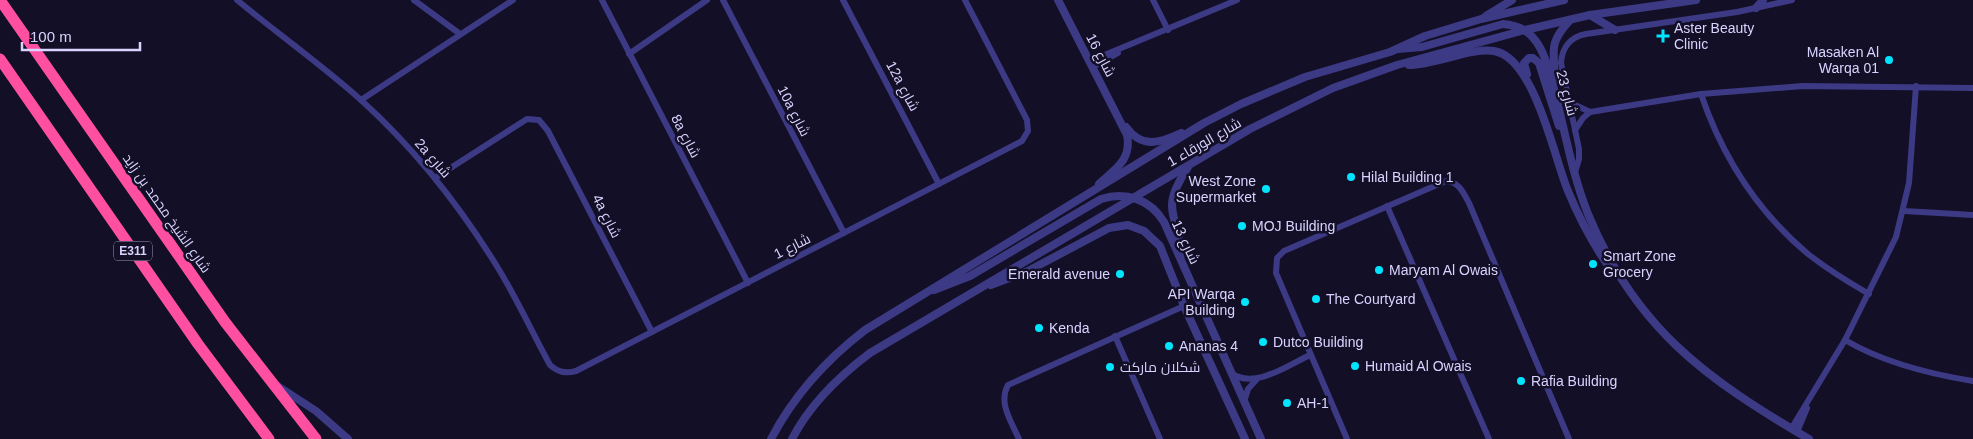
<svg xmlns="http://www.w3.org/2000/svg" width="1973" height="439" font-family="Helvetica,Cairo,sans-serif">
<style>
.lines{fill:none;stroke-linecap:round;stroke-linejoin:round}
.minor{stroke:#3d3a85;stroke-width:6}
.tertiary{stroke:#3d3a85;stroke-width:8}
.motorway{stroke:#ff4fa3;stroke-width:11}
.poi-dot{fill:#00e5ff;stroke:#130f26;stroke-width:2}
.labels{text-anchor:middle;stroke-width:5;stroke-linejoin:round;paint-order:stroke}
.shield{fill:#130f26;stroke:#9e99be;stroke-width:1}
.shield-label{font-size:12px;font-weight:bold;fill:#d9d4ff}
.poi-label{font-size:14px;fill:#d9d4ff;stroke:#130f26;text-anchor:start}
.street-label{font-size:14px;fill:#d9d4ff;stroke:#130f26}
</style>
<rect width="100%" height="100%" fill="#130f26"/>
<g class="lines">
<g class="minor">
<path d="M237 0C278 34 322 65 361 100 415 149 460 206 498 268 517 299 532 332 550 365 558 372 565 374 576 371L1022 141 1028 131 1027 120 965 0"/>
<polyline points="414,0 460,34"/>
<polyline points="602,0 748,283"/>
<polyline points="723,0 844,233"/>
<polyline points="843,0 939,184"/>
<polyline points="1153,0 1168,30"/>
<polyline points="629,54 707,0"/>
<polyline points="1090,61 1237,0"/>
<polyline points="1093,67 1118,53"/>
<path d="M1701 94C1722 156 1758 212 1808 254 1827 269 1848 282 1869 294"/>
<polyline points="361,100 513,0"/>
<polyline points="1569,102 1590,112 1701,94 1803,86 1973,88"/>
<polyline points="1575,130 1583,118 1590,112"/>
<path d="M1575 172 1579 159V149L1561 63C1562 48 1570 37 1586 34L1737 12 1792 0"/>
<polyline points="435,178 527,119 539,120 548,131 652,332"/>
<polyline points="1387,206 1489,439"/>
<polyline points="1904,211 1973,215"/>
<polyline points="1115,336 1160,439"/>
<path d="M1845 340C1884 363 1929 374 1973 381"/>
<path d="M1231 373C1254 390 1288 365 1310 355"/>
<polyline points="1244,402 1248,389 1257,379"/>
<polyline points="1791,429 1845,340 1896,237 1909,183 1916,86"/>
<polyline points="1797,432 1807,408"/>
<path d="M1019 439C1011 421 998 403 1008 385L1184 306"/>
<path d="M1347 439 1276 273 1277 258 1284 251 1446 181C1459 182 1463 192 1469 203L1569 439"/>
</g>
<g class="tertiary">
<path d="M1058 0 1127 135C1132 160 1115 169 1099 184"/>
<polyline points="1756,8 1763,0"/>
<polyline points="1590,15 1615,30"/>
<polyline points="1486,16 1512,0"/>
<path d="M1398 49 1422 47 1503 24C1516 25 1527 29 1535 40 1546 54 1549 73 1554 89 1565 131 1572 174 1588 214 1635 328 1706 379 1809 439"/>
<path d="M1409 65C1435 65 1472 47 1494 51 1535 58 1554 158 1568 191 1580 220 1595 248 1614 274"/>
<polyline points="1527,74 1524,63 1529,58 1533,58 1539,63 1559,126"/>
<path d="M1555 80C1554 50 1548 44 1570 20"/>
<path d="M1126 127C1142 149 1160 143 1181 133"/>
<path d="M1181 255C1179 211 1158 213 1188 167"/>
<polyline points="991,285 1028,271 1109,228 1128,225 1144,231 1160,246 1184,306 1245,439"/>
<path d="M934 290 970 276 1101 199C1125 191 1150 199 1164 222L1261 439"/>
<polyline points="276,385 316,411 348,439"/>
<path d="M771 439C794 395 826 360 865 330L1204 123 1241 104 1305 77 1390 52 1425 36 1481 19 1564 0"/>
<path d="M792 439C810 404 838 377 870 353L1250 129 1333 88 1397 65 1525 30 1590 15 1696 0"/>
</g>
<g class="motorway">
<polyline points="0,0 225,322 316,439"/>
<polyline points="0,59 198,344 269,439"/>
</g>
</g>
<g class="poi-dot">
<path d="M1660.5 28.5h5v5h5v5h-5v5h-5v-5h-5v-5h5z"/>
<circle cx="1889" cy="60" r="5"/>
<circle cx="1351" cy="177" r="5"/>
<circle cx="1266" cy="189" r="5"/>
<circle cx="1242" cy="226" r="5"/>
<circle cx="1593" cy="264" r="5"/>
<circle cx="1379" cy="270" r="5"/>
<circle cx="1120" cy="274" r="5"/>
<circle cx="1316" cy="299" r="5"/>
<circle cx="1245" cy="302" r="5"/>
<circle cx="1039" cy="328" r="5"/>
<circle cx="1263" cy="342" r="5"/>
<circle cx="1169" cy="346" r="5"/>
<circle cx="1355" cy="366" r="5"/>
<circle cx="1110" cy="367" r="5"/>
<circle cx="1521" cy="381" r="5"/>
<circle cx="1287" cy="403" r="5"/>
</g>
<g class="labels">
<rect class="shield" x="114" y="241.5" width="38" height="19" rx="4"/>
<g class="shield-label">
<text x="133" y="255">E311</text>
</g>
<g class="poi-label">
<text x="1674" y="33">Aster Beauty<tspan x="1674" dy="16">Clinic</tspan></text>
<text x="1879" y="57" text-anchor="end">Masaken Al<tspan x="1879" dy="16">Warqa 01</tspan></text>
<text x="1361" y="182">Hilal Building 1</text>
<text x="1256" y="186" text-anchor="end">West Zone<tspan x="1256" dy="16">Supermarket</tspan></text>
<text x="1252" y="231">MOJ Building</text>
<text x="1603" y="261">Smart Zone<tspan x="1603" dy="16">Grocery</tspan></text>
<text x="1389" y="275">Maryam Al Owais</text>
<text x="1110" y="279" text-anchor="end">Emerald avenue</text>
<text x="1235" y="299" text-anchor="end">API Warqa<tspan x="1235" dy="16">Building</tspan></text>
<text x="1326" y="304">The Courtyard</text>
<text x="1049" y="333">Kenda</text>
<text x="1273" y="347">Dutco Building</text>
<text x="1179" y="351">Ananas 4</text>
<text x="1365" y="371">Humaid Al Owais</text>
<text x="1120" y="372">شكلان ماركت</text>
<text x="1531" y="386">Rafia Building</text>
<text x="1297" y="408">AH-1</text>
</g>
<g class="street-label">
<text transform="translate(1101 55) rotate(62)" y="5">شارع 16</text>
<text transform="translate(903 86) rotate(62)" y="5">12a شارع</text>
<text transform="translate(1567 93) rotate(75)" y="5">شارع 23</text>
<text transform="translate(794 111) rotate(63)" y="5">10a شارع</text>
<text transform="translate(686 136) rotate(62)" y="5">8a شارع</text>
<text transform="translate(1204 142) rotate(-30)" y="5">شارع الورقاء 1</text>
<text transform="translate(433 158) rotate(49)" y="5">2a شارع</text>
<text transform="translate(167 213) rotate(55)" y="5">شارع الشيخ محمد بن زايد</text>
<text transform="translate(607 216) rotate(63)" y="5">4a شارع</text>
<text transform="translate(1186 242) rotate(65)" y="5">شارع 13</text>
<text transform="translate(792 246) rotate(-27)" y="5">شارع 1</text>
</g>
</g>
<path d="M22 42v8h118v-8" fill="none" stroke="#d9d4ff" stroke-width="2.5"/>
<text x="30" y="42" font-size="15" fill="#d9d4ff" stroke="#130f26" stroke-width="4" paint-order="stroke">100 m</text>
</svg>
